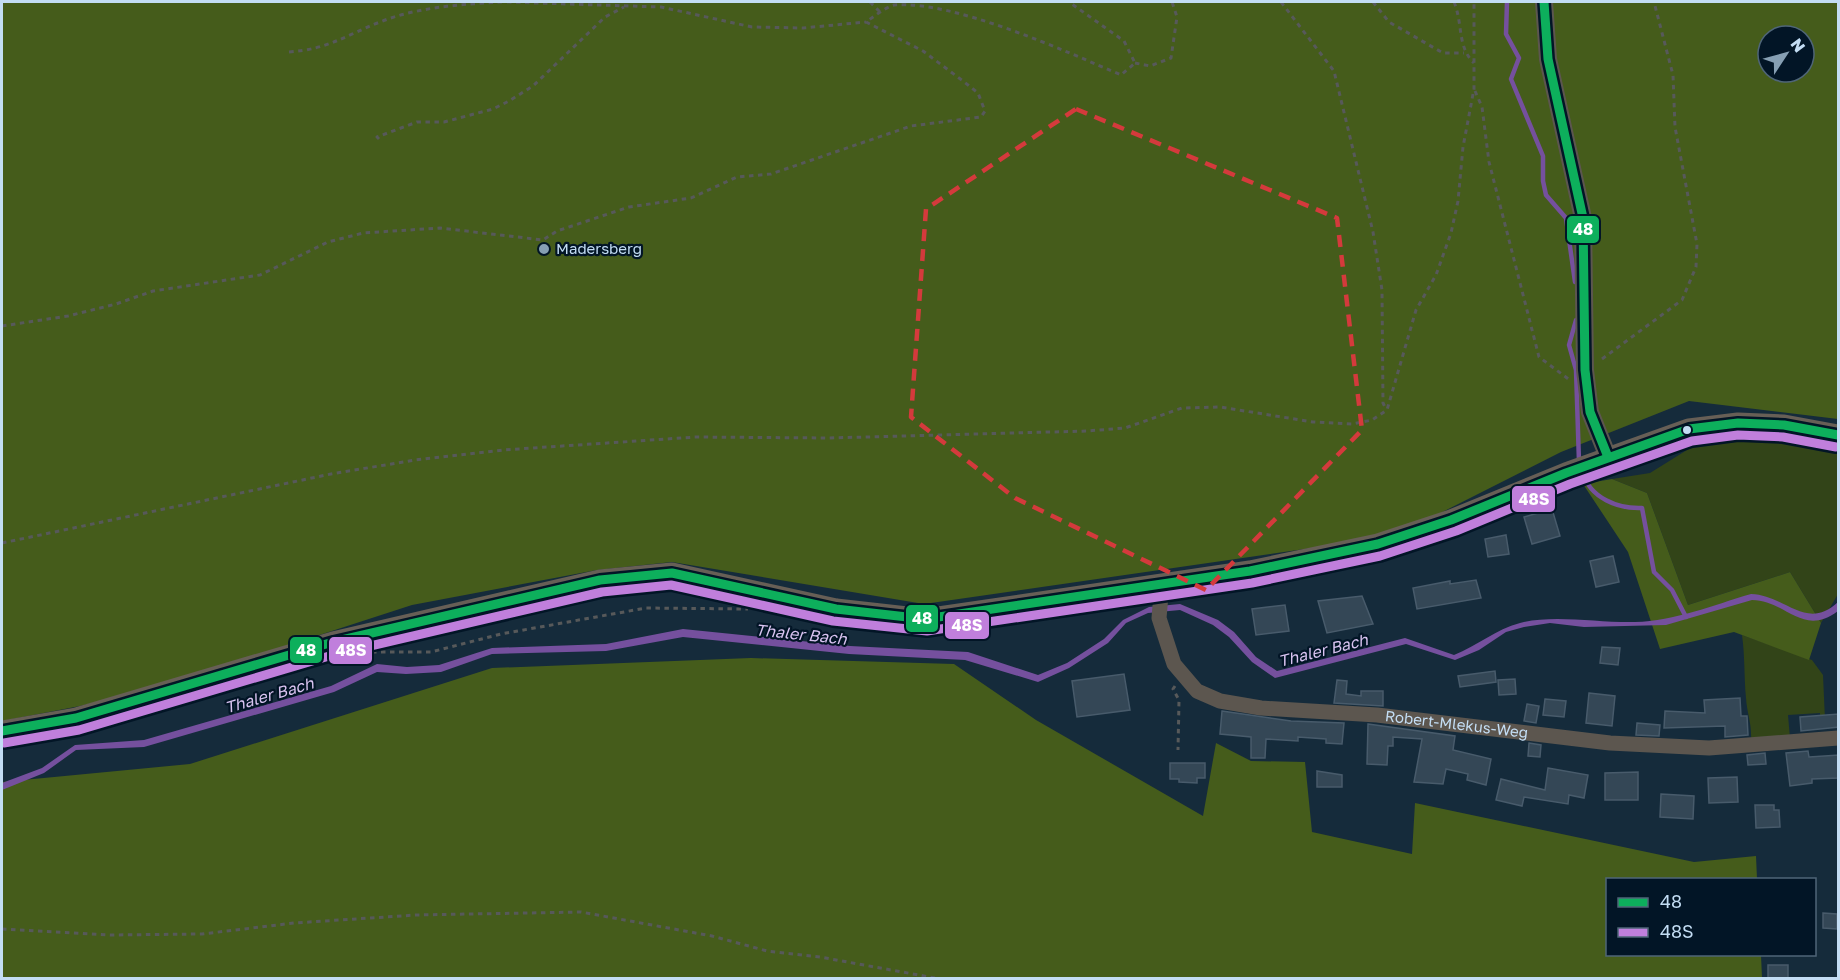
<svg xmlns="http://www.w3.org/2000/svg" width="1840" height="980" font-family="'Golos Text',sans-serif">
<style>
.green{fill:#324418}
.forest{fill:#455c1b;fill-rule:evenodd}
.water{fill:#75509e}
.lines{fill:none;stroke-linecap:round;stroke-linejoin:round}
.stream{stroke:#75509e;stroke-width:4.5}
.building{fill:#344756;stroke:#485b6b;stroke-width:1.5}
.path{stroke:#57595a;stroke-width:3;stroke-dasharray:4.5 4.5;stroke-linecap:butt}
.minor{stroke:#5c564f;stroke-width:15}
.tertiary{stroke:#5c564f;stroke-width:18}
.secondary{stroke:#675f56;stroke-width:21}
.bus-1-casing{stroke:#021526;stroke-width:14}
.bus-2-casing{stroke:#021526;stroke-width:14}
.bus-1{stroke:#0daf5c;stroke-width:9}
.bus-2{stroke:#c07fdc;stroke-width:9}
.marked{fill:none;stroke:#d43a3c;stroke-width:4.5;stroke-dasharray:12 8;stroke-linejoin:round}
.poi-dot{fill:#869fb3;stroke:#021526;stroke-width:2}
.bus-dot{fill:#c3ddf4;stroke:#021526;stroke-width:2}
.labels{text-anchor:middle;stroke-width:4.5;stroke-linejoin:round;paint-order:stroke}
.poi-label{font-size:15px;fill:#c3ddf4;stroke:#021526;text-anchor:start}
.street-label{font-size:15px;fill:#c3ddf4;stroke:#021526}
.water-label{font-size:16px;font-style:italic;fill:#d8c3f0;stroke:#021526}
.line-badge{stroke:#021526;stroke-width:2}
.badge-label{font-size:16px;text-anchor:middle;font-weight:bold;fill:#fff}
</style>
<rect width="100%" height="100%" fill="#152b3b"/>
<g class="green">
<polygon points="1726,441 1791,442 1838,454 1838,594 1821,623 1790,572 1688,605 1647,493 1612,479 1650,473 1695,445"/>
<path d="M1742 635 1812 660 1823 675 1825 720 1820 719V713L1788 715 1790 738 1751 741C1752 723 1747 714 1746 698 1744 677 1745 656 1742 635Z"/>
</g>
<g class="forest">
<path d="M2 2H1838V419L1689 401 1561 452 1395 536 924 604 672 562 597 570 412 605 178 681 80 706 2 721ZM1768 36H1804V72H1768Z"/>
<polygon points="1612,479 1647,493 1688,605 1790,572 1821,623 1809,660 1734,632 1660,649 1628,552 1583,484"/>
<polygon points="751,658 954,664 1036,720 1203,816 1216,743 1251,761 1305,762 1312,832 1412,854 1415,803 1694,862 1756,856 1757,879 1608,880 1608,954 1761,955 1762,978 2,978 2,782 190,764 492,668"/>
</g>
<path class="water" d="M1751 594C1786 595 1806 632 1838 602V611C1802 638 1786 600 1752 600L1666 625 1584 627 1550 623 1524 627 1506 632 1479 650 1455 660 1406 644 1275 678 1252 662 1229 637 1213 625 1180 610 1148 613 1126 623 1108 643 1069 668 1038 682 965 660 849 654 683 637 606 651 492 654 441 672 406 674 377 672 334 692 144 747 76 750 44 773 2 790V783L42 768 75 745 144 740 331 686 377 664 407 667 439 665 492 648 606 644 683 629 850 646 968 652 1038 675 1067 663 1104 639 1123 620 1149 607 1180 604 1218 620 1234 632 1256 657 1277 671 1405 638 1454 655C1477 646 1496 629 1520 623 1553 614 1599 623 1635 622 1675 621 1713 605 1751 594Z"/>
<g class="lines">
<g class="stream">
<polyline points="1507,2 1506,34 1519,58 1511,79 1543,156 1543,181 1546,195 1566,218 1575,282"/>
<polyline points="1576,320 1569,345 1576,370 1579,462"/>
<path d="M1583 473C1590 498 1618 509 1642 508L1654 572 1672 590 1686 617"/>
</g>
</g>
<g class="building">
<polygon points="1552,509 1560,536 1532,544 1524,517"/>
<polygon points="1506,535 1509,554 1488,557 1485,539"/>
<polygon points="1613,556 1619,582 1596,587 1590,561"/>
<polygon points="1476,580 1481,598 1417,609 1413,588 1450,581 1450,584"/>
<polygon points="1362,596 1373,624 1327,633 1318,601"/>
<polygon points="1285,605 1289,631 1256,635 1252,609"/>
<polygon points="1602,647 1620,648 1618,665 1600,663"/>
<polygon points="1495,671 1496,682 1460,687 1458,676"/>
<polygon points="1124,674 1130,710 1077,717 1072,681"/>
<polygon points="1515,679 1516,694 1499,695 1498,680"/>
<polygon points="1337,680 1347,681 1346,694 1361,696 1361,691 1383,691 1383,706 1334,703"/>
<polygon points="1589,693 1615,696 1612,726 1586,723"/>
<polygon points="1740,698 1741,716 1747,716 1748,735 1725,737 1725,726 1664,728 1665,711 1705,713 1704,700"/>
<polygon points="1545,699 1566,701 1564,717 1543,715"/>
<polygon points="1527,704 1539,706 1536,723 1524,721"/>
<polygon points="1222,711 1291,721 1344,723 1342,744 1326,743 1326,739 1298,737 1298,741 1266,739 1265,758 1251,758 1251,737 1220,734"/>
<polygon points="1839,714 1839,727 1801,731 1800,717"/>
<polygon points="1637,723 1660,725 1659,736 1636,735"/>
<polygon points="1368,724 1455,736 1453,750 1491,759 1486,785 1467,780 1468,774 1446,769 1443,784 1414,782 1422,739 1393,737 1393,746 1388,746 1387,765 1367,764"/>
<polygon points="1529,743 1541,745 1540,757 1528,756"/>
<polygon points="1808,751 1809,757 1839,755 1839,778 1812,779 1812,783 1790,786 1786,753"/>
<polygon points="1765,753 1766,764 1748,765 1747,755"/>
<polygon points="1170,763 1205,763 1205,778 1197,778 1197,783 1179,782 1179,779 1170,779"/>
<polygon points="1548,768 1588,775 1584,798 1569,795 1568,804 1524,797 1522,806 1496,800 1501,779 1545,790"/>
<polygon points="1317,771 1342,775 1342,787 1317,787"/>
<polygon points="1638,772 1638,800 1605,800 1605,773"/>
<polygon points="1737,777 1738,802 1709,803 1708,778"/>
<polygon points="1661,794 1694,796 1693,819 1660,817"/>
<polygon points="1755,805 1774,805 1774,810 1779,810 1780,827 1756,828"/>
<polygon points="1823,913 1837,914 1837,929 1823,928"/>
<rect x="1768" y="965" width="20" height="13"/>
</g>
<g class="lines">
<g class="path">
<polyline points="507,2 661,7 752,27 803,28 866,22"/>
<polyline points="870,2 880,12"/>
<polyline points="1281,2 1334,71 1373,232 1382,290 1383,403 1386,409"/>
<polyline points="1373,2 1389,22 1443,53 1464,53"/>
<path d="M1454 2C1463 23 1457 47 1474 63"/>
<path d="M289 52C329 49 344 36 380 22 417 7 463 4 503 2"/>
<polyline points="1135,63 1150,66 1171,58 1177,17 1172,2"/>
<polyline points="1475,91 1482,107 1489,162 1539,357 1571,381"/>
<polyline points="379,139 377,137 417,122 444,122 493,109 509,101 533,86 605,17 624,7"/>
<path d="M2 326 68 316 116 304 153 291 260 275 328 242 363 233 440 228 543 240 557 231 629 207 691 198 737 177 771 174 911 126 981 117 985 111 978 93 963 81 923 51 866 22C875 16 884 8 894 5 953 0 1065 51 1121 75L1135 63 1124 41 1069 2"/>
<polyline points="1602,359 1682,300 1696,267 1697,244 1675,127 1673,75 1654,2"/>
<polyline points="2,543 331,474 415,460 503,450 696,437 829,438 1087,431 1125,428 1182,408 1220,407 1313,422 1352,424 1372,420 1387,410 1416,310 1436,275 1451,233 1458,201 1463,147 1474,89 1474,2"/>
<polyline points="372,652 431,652 501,634 646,608 748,609"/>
<polyline points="1175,686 1173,689 1179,700 1178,750"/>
<polyline points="2,929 112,935 202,934 294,923 416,915 581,912 712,936 767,951 820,957 935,978"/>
</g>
<path class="minor" id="s1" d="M1162 583 1159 618 1174 664 1197 691 1220 701 1261 708 1377 715 1610 743 1709 748 1838 738"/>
<polyline class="tertiary" points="1544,2 1548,59 1583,218 1585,370 1590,412 1608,457"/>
<polyline class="secondary" points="2,731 76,718 333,642 600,580 672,573 836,609 925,619 1250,571 1378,544 1451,520 1566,473 1689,429 1738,423 1784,425 1838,435"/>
<defs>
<g id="bus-1">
<polyline points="1544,2 1548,59 1583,218 1585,370 1590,412 1608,457"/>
<polyline points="2,731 76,718 333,642 600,580 672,573 836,609 925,619 1250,571 1378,544 1451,520 1566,473 1689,429 1738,423 1784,425 1838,435"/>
</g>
<polyline id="bus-2" points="4,743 79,730 336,654 602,592 671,585 833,621 927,631 1252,583 1380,556 1456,531 1570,484 1692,441 1738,435 1783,437 1836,447"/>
</defs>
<use href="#bus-1" class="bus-1-casing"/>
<use href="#bus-2" class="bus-2-casing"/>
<use href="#bus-1" class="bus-1"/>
<use href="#bus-2" class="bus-2"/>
</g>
<path class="marked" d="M1076 109 1337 218 1362 430 1206 590 1015 498 911 417 926 209Z"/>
<circle class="poi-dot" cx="544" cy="249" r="6"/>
<circle class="bus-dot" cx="1687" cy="430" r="5"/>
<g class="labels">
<g class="poi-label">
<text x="556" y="254">Madersberg</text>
</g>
<g class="street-label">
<text dy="5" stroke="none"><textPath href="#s1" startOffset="382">Robert-Mlekus-Weg</textPath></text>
</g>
<g class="water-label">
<text transform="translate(801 634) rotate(6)" y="6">Thaler Bach</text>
<text transform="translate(1323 650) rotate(-14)" y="6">Thaler Bach</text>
<text transform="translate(269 695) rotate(-16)" y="6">Thaler Bach</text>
</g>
</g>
<g class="line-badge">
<rect x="1566" y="215" width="34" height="29" rx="6" fill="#0daf5c"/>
<rect x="1511" y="485" width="45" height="28" rx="6" fill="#c07fdc"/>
<rect x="905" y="604" width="34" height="29" rx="6" fill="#0daf5c"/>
<rect x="944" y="611" width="46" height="29" rx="6" fill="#c07fdc"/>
<rect x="289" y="636" width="34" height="28" rx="6" fill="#0daf5c"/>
<rect x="328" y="636" width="45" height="29" rx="6" fill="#c07fdc"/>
</g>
<g class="badge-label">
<text x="1583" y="235">48</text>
<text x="1534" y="505">48S</text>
<text x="922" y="624">48</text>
<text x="967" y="631">48S</text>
<text x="306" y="656">48</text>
<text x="351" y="656">48S</text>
</g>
<rect width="1840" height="980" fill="none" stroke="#c3ddf4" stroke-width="6"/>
<rect x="1606" y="878" width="210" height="78" fill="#021526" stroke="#4f6578" stroke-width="1.5"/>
<rect x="1618" y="898" width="30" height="9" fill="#0daf5c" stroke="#4f6578" stroke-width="1.5"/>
<text x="1660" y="908" font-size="18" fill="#c3ddf4">48</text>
<rect x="1618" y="928" width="30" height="9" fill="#c07fdc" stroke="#4f6578" stroke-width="1.5"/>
<text x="1660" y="938" font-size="18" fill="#c3ddf4">48S</text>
<g transform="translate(1786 54) rotate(54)"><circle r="28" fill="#021526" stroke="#4f6578" stroke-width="1.5"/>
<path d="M0-4.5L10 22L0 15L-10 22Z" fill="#869fb3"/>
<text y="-9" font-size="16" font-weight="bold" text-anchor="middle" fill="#c3ddf4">N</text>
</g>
</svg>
